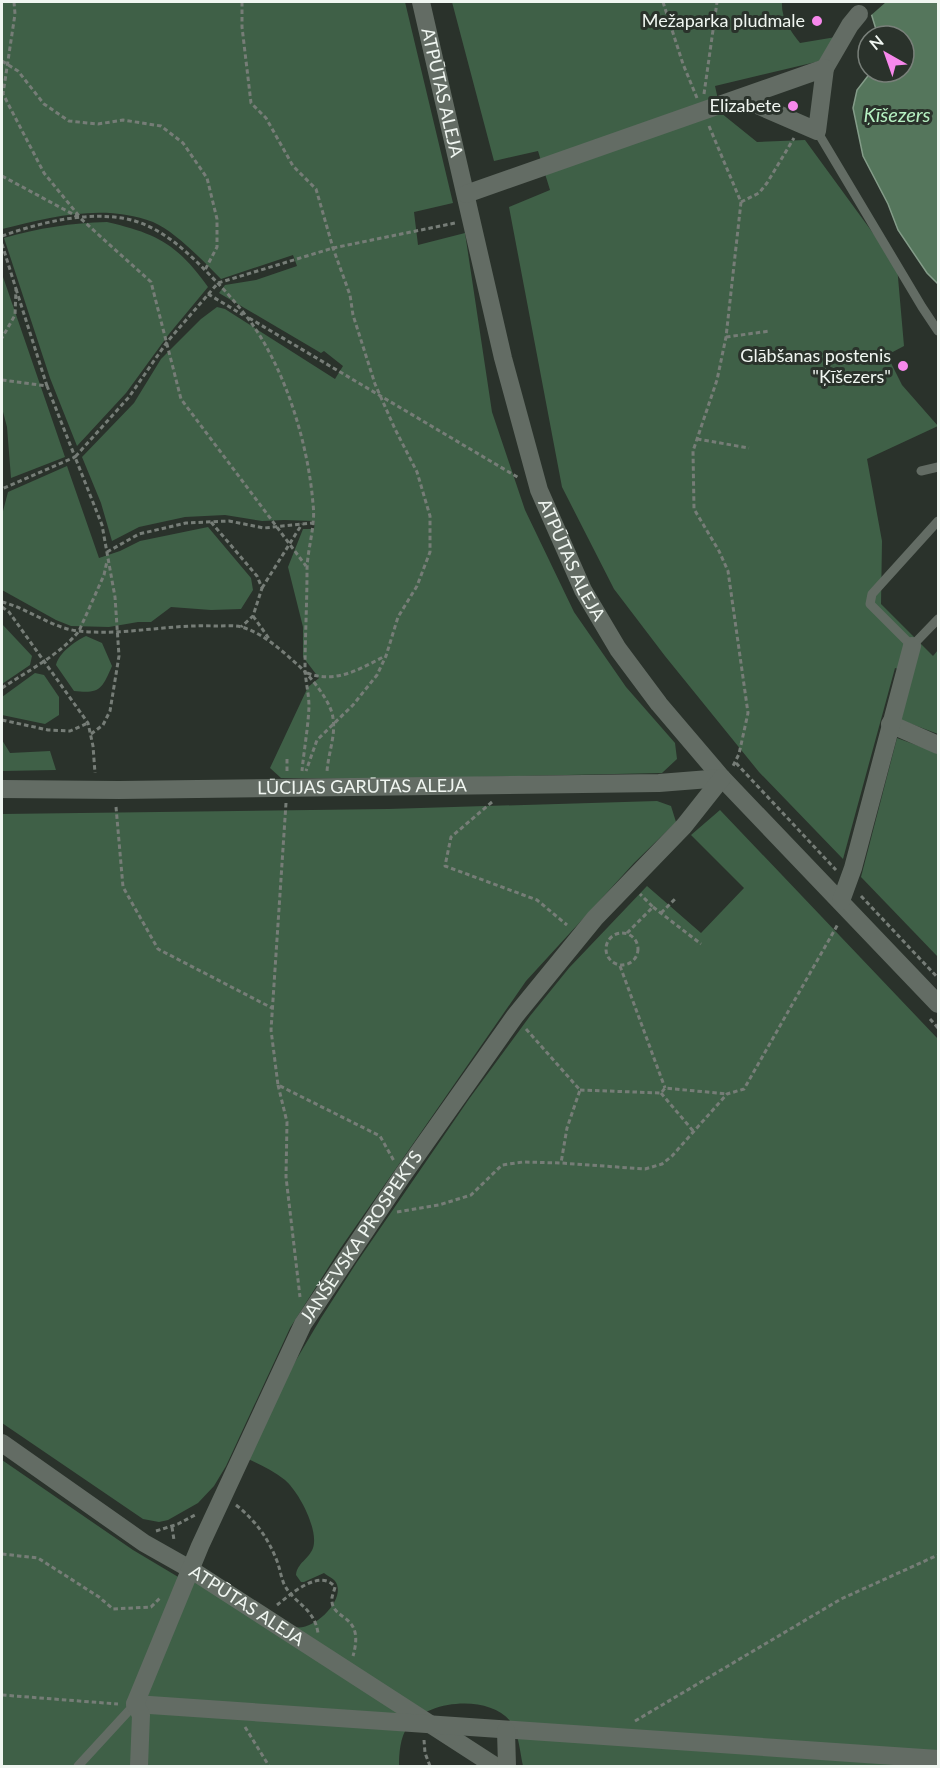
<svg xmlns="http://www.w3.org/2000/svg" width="940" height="1768" font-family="Lato,sans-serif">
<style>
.forest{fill:#3f6047}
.water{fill:#55765c;stroke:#849c89;stroke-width:1.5}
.pier{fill:#2a322b}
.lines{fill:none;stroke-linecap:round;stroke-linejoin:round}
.path{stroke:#767d77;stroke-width:3;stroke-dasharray:4.5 3;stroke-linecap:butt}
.lane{stroke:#636c64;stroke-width:9}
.street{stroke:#636c64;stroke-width:18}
.poi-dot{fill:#f788ec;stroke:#2a322b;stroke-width:2}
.labels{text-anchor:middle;stroke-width:6;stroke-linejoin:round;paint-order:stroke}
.poi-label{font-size:18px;fill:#f0f6f1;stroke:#2a322b;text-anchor:end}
.street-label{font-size:18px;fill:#f0f6f1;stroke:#2a322b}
.water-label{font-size:20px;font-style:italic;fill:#b6f0c2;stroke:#2a322b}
</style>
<rect width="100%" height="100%" fill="#2a322b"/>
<g class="forest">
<path d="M2 2H405L453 203 414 212 418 245 465 233 492 412 525 510 574 612 626 687 675 743 677 759 662 773 388 779 281 778 270 768 308 687 319 678 303 657V627L288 567 303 529H314L315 521 284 520 262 521 225 515 185 517 139 527 112 541 101 503 82 457 134 403 161 359 201 319 217 307 225 309 335 379 343 366 324 351 321 353 219 293 225 285 256 280 297 266 293 255 221 279C203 261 176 232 153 222 104 203 50 217 2 229Z"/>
<path d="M452 2H782C781 18 790 30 800 43L836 37 820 61 715 86 721 113 757 142 805 140 897 266 904 346 887 355 902 385 938 426 867 459 882 541 881 604 933 656 938 650V734L901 720 912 673 895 668 843 859 759 772 665 656 614 589 562 487 509 207 550 190 538 151 494 161Z"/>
<path d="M107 222C158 234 177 244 208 287L169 334 126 393 77 446 50 378 4 238C38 228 72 223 107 222Z"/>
<polygon points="2,274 65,457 11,478 7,427 2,408"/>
<polygon points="67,466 99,558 120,551 140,541 208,527 251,578 253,590 241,609 211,610 171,607 151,622 138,622 109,627 71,626 56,620 2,590 2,515 8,492"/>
<polygon points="2,624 32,656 30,665 2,684"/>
<path d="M86 636 102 643 112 666C102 689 100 694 74 691L56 665C59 653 75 641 86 636Z"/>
<polygon points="35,673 44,675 59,697 59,715 45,724 2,715 2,697"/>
<polygon points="897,738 938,753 938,957 861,877"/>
<polygon points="2,740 10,753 50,751 56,770 2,771"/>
<polygon points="657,801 671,806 676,822 634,863 526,981 340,1249 290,1328 226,1466 214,1486 198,1503 168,1520 159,1522 143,1519 2,1423 2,814 388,809"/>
<path d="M720 810 938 1039V1766H523C520 1753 519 1734 511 1722 489 1694 428 1700 408 1726 400 1737 399 1754 399 1766H2V1460L133 1550 190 1584 198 1569 236 1589 295 1627C314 1632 348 1598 335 1581 333 1578 327 1576 324 1573L304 1582H301L296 1575C297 1563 309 1559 313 1548 319 1530 299 1492 285 1480 274 1471 261 1465 248 1459L292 1367 321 1318 357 1262 469 1099 530 1016 569 968 647 886 701 933 744 888 691 835Z"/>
</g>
<polygon class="water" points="861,2 938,2 938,284 927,273 898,230 888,204 863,156 853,108 857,90 871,72 904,72 904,36 878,36 871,13"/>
<polygon class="pier" points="858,2 886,2 869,17"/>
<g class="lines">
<g class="path">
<polyline points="14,2 15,14 3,94 44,173 79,216"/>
<polyline points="242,2 242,27 251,103 266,118 293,166 316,189 333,248 350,295 353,315 375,384 395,429 417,472 430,516 430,552 417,586 398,617 386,656 377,675 353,705 317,740 306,771"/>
<polyline points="663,2 683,64 697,98"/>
<polyline points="2,61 18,71 44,104 69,121 98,124 123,120 161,126 183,143 207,178 217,219 217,247 205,270"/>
<polyline points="704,94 717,2"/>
<polyline points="709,126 741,202 726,337 717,380 693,451 694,509 719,551 728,571 748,713 739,754 733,766"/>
<polyline points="2,176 80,218 151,282 181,399 306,566"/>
<polyline points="741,202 759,193 767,183 794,138"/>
<path d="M2 236C39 223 82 212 122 218 154 223 180 245 202 267 226 291 251 318 267 348 292 393 309 453 313 504 316 526 307 549 307 571 307 605 305 638 305 671 306 683 309 695 309 707 308 728 304 750 302 771"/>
<polyline points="2,244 16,289 15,315 2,338"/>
<polyline points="16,289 47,386"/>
<polyline points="208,294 243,315"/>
<polyline points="249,318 519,478"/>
<polyline points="726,337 770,331"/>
<polyline points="2,380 47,386 75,457 2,489"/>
<polyline points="697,439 749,448"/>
<polyline points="211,522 257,576 262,588 253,616 241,627"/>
<polyline points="107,552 139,534 186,523 229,521 264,528 312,523"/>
<polyline points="262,588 302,524"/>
<path d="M2 602C27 608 52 628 78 631 123 636 169 624 214 626 223 626 234 625 242 627 264 634 281 650 298 665 310 676 331 701 333 718 336 735 328 754 327 772"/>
<polyline points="2,607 9,612 88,723 93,746 95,773"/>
<polyline points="253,616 270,640"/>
<path d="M307 673C336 684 360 669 385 656"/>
<path d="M2 688C26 672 61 654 79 631L104 575 107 561"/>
<polyline points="2,720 48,730 70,731 88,723"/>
<polyline points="91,734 103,725 110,711 119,656 115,597 102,525 75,457 129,397 167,342 218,283 333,248 455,223"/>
<polyline points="287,759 287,772"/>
<polyline points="736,763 836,870"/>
<polyline points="492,802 451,837 445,866 537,900 567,925"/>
<polyline points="286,803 271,1030 278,1085 380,1136 394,1161"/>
<polyline points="116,807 123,887 158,949 272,1008"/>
<polyline points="861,896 938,978"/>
<polyline points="653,907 701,944"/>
<polyline points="661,913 676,898"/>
<circle cx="622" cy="949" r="16"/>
<polyline points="627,933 653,907 640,894"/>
<polyline points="620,966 665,1088"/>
<polyline points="930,1019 938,1028"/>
<polyline points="526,1029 580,1090 567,1128 561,1163"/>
<polyline points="278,1085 287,1122 286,1177 300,1297"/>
<polyline points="580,1090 661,1093 665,1088 727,1094"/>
<polyline points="661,1093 694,1132"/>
<polyline points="397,1212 439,1205 471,1195 502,1165 523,1162 561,1163 645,1169 662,1164 672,1156 727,1094 744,1089 838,924"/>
<path d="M236 1505C256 1521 268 1538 277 1561 280 1569 281 1577 284 1584 294 1604 314 1607 318 1633"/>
<polyline points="172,1527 174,1540"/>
<polyline points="156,1531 178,1524 197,1514"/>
<polyline points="2,1554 38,1558 99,1597 113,1609 151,1607 160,1598"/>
<path d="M277 1605C291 1594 320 1568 335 1587 334 1592 331 1597 332 1602 334 1621 365 1614 353 1656"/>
<polyline points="2,1695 118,1704"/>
<polyline points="635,1721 841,1599 938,1555"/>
<polyline points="245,1727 269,1766"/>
<polyline points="424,1740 425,1753 430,1766"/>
</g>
<g class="lane">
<polyline points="817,131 922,307 938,331"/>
<polyline points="921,471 938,467"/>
<polyline points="938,521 872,594 870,604 912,646 938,619"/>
<polyline points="78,1766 135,1704"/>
</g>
<g class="street">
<path id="s1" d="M421 2 503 358 539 490 583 590 618 649 659 704 722 778 938 1004"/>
<polyline points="825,68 850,25 859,14"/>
<polyline points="466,194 825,68 817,131 741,98"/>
<polyline points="890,724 938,745"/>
<path id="s2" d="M2 789 119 790 659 783 722 778"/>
<polyline points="841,901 853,868 912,646"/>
<path id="s3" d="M2 1443 144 1543 190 1569 495 1766"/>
<polyline points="135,1704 938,1759"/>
<polyline points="506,1731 507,1766"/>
<path id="s4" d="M139 1766 141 1715 135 1704 200 1546 303 1324 402 1176 515 1016 595 918 684 826 722 778"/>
</g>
</g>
<g class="poi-dot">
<circle cx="817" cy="21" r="6"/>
<circle cx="793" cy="106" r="6"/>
<circle cx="903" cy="366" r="6"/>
</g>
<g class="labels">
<g class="poi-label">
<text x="805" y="27">Mežaparka pludmale</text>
<text x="781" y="112">Elizabete</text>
<text x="891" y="362">Glābšanas postenis<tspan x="891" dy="21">"Ķīšezers"</tspan></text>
</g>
<g class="street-label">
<text dy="6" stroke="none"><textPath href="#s1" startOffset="93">ATPŪTAS ALEJA</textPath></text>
<text dy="6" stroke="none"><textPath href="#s1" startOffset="579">ATPŪTAS ALEJA</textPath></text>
<text dy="6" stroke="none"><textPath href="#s2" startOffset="360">LŪCIJAS GARŪTAS ALEJA</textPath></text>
<text dy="6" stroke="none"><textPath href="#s4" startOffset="584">JANŠEVSKA PROSPEKTS</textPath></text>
<text dy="6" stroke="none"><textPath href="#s3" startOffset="294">ATPŪTAS ALEJA</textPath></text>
</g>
<g class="water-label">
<text x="897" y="122">Ķīšezers</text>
</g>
</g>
<rect width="940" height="1768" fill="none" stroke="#f0f6f1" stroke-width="6"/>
<g transform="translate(886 54) rotate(320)"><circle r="28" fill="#2a322b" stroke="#79807a" stroke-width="1.5"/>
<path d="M0-4.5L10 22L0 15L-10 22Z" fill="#f788ec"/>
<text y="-9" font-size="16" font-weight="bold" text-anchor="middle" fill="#f0f6f1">N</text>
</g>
</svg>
